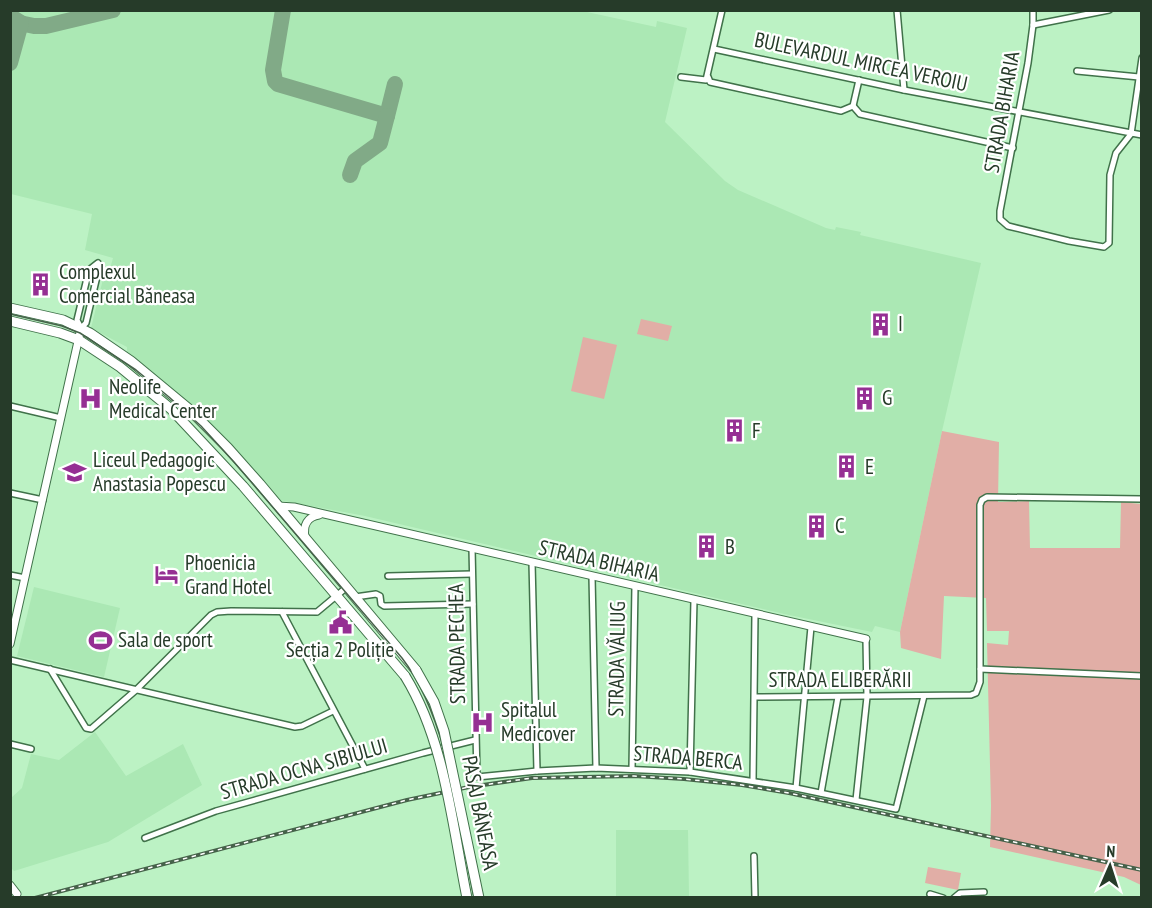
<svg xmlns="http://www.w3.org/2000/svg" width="1152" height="908" font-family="'PT Sans Narrow',sans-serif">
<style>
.built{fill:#abe8b4}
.green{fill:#e1aea6}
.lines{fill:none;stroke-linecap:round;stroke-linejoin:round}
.taxiway{stroke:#81aa87;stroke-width:16}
.minor-casing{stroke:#40724a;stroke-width:8}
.tertiary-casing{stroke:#40724a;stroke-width:9}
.primary-casing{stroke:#40724a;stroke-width:11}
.minor{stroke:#fff;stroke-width:5}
.tertiary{stroke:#fff;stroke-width:7}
.primary{stroke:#fff;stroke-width:9}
.tram{stroke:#46624a;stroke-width:1.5}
.rail-casing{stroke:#46624a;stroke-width:4}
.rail{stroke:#fff;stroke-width:1.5;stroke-dasharray:4.5;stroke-linecap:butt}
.primary-bridge-casing{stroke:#40724a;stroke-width:11;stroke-linecap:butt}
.primary-bridge{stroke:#fff;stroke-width:9}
.labels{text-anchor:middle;stroke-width:4.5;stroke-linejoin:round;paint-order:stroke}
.street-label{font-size:21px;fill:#263b29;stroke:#fff}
.poi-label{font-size:21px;fill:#263b29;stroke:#fff;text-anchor:start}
</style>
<rect width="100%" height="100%" fill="#bcf2c4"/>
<g class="built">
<polygon points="587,10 587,12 656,27 657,21 687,28 665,122 725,181 738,190 826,228 835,230 836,227 861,232 860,235 981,263 942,431 900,632 875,626 872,632 784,614 365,516 279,500 127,354 127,347 91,328 104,275 108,276 113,258 85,250 92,214 11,194 11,11"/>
<polygon points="34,587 120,608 104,677 17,656"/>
<polygon points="95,732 126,776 183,744 202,785 108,842 14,871 10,867 11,798 22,788 31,754 59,760"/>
<polygon points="616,830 688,830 689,897 616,897"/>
</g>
<g class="green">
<polygon points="641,319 672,326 668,341 637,334"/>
<polygon points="583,337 617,345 604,399 571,391"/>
<polygon points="942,431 999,442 998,502 1029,501 1030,548 1120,548 1121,502 1141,504 1141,885 1124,877 990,847 991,806 987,643 1008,645 1009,631 987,631 986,598 944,596 941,659 901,648 900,632"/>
<polygon points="928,867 961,873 958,890 925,883"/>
</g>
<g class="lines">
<g class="taxiway">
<polyline points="283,10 273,70 275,81 278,84 387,116 395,84"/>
<polyline points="10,21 34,26 46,26 113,10"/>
<polyline points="10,63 21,23 13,18"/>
<polyline points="350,175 355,161 380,143 387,116"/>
</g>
<defs>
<g id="minor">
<polyline points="897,10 904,90"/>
<polyline points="1033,10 1033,25 1028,63 1000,211 1000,219 1008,226 1069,241 1104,247 1109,243 1110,175 1116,153 1131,134 1142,58"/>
<polyline points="1033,25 1109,10"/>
<polyline points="714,49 904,90 1142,135"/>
<polyline points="1077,71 1139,77"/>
<polyline points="681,77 706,80 722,10"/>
<polyline points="708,77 710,82 841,111 853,106 859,80"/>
<polyline points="853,106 860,114 1013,148"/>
<polygon points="98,263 98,272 86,323 81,328 77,320 89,270"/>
<polyline points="10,406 61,418"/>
<polyline points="10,493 43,500"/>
<polyline points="472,548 477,777 537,771 596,768 690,772 796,788 896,809 924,696"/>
<polyline points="532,562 537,771"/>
<polyline points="10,575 25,578"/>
<polyline points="388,576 472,574"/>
<polyline points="592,576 596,768"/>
<polyline points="355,597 376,594 380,596 381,604 384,606 473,604"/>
<polyline points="282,612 365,769"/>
<polyline points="10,660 295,727 302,726 333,711"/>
<polyline points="50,669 86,728 91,729 136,690 211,615 217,612 231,611 317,612 347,587"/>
<polyline points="980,669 1142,676"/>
<polyline points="755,697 971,695 976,693 980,682 980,505 982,500 987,497 1142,499"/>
<polyline points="10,744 31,749"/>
<polyline points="632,769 635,586"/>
<polyline points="690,772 694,600"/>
<polyline points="753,781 755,614"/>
<polyline points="796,788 811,627"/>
<polyline points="821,793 838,697"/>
<polyline points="856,800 867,697 866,639"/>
<polyline points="145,838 216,811 423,753 475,740"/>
<polyline points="754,856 755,898"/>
<polyline points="930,894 943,898"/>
<polyline points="954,898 960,893 984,892"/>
</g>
<g id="tertiary">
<polyline points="278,506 294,507 866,639"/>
<path d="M305 537C303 525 307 517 319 515"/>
<polyline points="10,644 81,328"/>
<polyline points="10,885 17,894"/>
</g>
<g id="primary">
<polyline points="10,308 63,320 90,333 131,361 189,409 228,448 260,484 416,670"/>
<polyline points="10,321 60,333 79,340 120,367 171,409 243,486 405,676"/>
</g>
</defs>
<use href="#minor" class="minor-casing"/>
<use href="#tertiary" class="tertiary-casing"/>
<use href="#primary" class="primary-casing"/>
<use href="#minor" class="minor"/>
<use href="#tertiary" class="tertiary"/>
<use href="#primary" class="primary"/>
<path class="tram" d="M10 314 62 326 80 333 136 370 169 397 201 426 234 462 402 658C449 719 459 823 474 898"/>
<defs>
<polyline id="rail" points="35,898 407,800 469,787 532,778 634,776 684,779 742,785 789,793 1142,870"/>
</defs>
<use href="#rail" class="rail-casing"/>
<use href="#rail" class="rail"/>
<defs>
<g id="primary-bridge">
<polyline points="416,670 434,702 444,731 479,898"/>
<path d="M405 676C445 741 452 824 467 898"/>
</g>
</defs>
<use href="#primary-bridge" class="primary-bridge-casing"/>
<use href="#primary-bridge" class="primary-bridge"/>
</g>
<defs>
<symbol id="building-bare" viewBox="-9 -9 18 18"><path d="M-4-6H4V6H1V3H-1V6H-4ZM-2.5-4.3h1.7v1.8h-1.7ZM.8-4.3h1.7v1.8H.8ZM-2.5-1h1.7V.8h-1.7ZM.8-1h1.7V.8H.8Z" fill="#952f93" stroke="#fff" stroke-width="2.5" paint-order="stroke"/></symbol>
<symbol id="hospital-bare" viewBox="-9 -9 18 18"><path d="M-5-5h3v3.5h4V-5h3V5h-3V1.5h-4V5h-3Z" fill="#952f93" stroke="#fff" stroke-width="2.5" paint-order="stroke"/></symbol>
<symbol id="school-bare" viewBox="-9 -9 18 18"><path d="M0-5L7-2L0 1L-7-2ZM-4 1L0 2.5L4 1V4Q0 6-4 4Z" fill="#952f93" stroke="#fff" stroke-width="2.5" paint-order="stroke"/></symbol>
<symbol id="hotel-bare" viewBox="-9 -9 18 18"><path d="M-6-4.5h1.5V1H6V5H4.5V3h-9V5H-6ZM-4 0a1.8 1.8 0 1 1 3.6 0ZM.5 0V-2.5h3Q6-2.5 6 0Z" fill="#952f93" stroke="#fff" stroke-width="2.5" paint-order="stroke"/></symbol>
<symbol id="civic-bare" viewBox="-9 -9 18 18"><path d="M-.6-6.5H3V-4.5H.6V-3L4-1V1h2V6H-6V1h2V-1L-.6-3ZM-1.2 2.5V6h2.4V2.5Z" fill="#952f93" stroke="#fff" stroke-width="2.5" paint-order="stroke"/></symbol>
<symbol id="stadium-bare" viewBox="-9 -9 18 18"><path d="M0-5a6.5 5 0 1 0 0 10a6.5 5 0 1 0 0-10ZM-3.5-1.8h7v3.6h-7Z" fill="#952f93" stroke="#fff" stroke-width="2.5" paint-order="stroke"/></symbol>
</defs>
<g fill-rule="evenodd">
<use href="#building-bare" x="24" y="268" width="33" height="33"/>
<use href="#building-bare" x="864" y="308" width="33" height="33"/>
<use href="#building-bare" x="848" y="382" width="33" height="33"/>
<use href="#hospital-bare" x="74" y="382" width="33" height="33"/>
<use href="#building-bare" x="718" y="414" width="33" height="33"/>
<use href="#building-bare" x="830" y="450" width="33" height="33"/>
<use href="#school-bare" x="58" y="456" width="33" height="33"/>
<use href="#building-bare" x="800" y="510" width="33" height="33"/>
<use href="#building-bare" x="690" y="530" width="33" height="33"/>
<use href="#hotel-bare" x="150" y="558" width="33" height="33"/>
<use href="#civic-bare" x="324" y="606" width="33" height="33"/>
<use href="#stadium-bare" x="84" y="624" width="33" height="33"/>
<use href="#hospital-bare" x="466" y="706" width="33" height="33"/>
</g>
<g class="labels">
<g class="street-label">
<text transform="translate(861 62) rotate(12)" y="7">BULEVARDUL MIRCEA VEROIU</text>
<text transform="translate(1002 112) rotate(-80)" y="7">STRADA BIHARIA</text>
<text transform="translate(599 561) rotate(13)" y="7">STRADA BIHARIA</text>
<text transform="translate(457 644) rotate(-91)" y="7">STRADA PECHEA</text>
<text transform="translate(617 659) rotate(-89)" y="7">STRADA VĂLIUG</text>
<text x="840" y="687">STRADA ELIBERĂRII</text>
<text transform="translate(688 758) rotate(5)" y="7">STRADA BERCA</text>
<text transform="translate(304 769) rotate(-16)" y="7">STRADA OCNA SIBIULUI</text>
<text transform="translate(480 813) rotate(79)" y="7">PASAJ BĂNEASA</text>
</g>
<g class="poi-label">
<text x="59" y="279">Complexul<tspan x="59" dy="24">Comercial Băneasa</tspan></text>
<text x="898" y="331">I</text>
<text x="109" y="394">Neolife<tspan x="109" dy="24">Medical Center</tspan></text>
<text x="882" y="405">G</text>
<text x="752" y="438">F</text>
<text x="93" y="467">Liceul Pedagogic<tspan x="93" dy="24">Anastasia Popescu</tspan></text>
<text x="865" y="474">E</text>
<text x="835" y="533">C</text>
<text x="725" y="554">B</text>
<text x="185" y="570">Phoenicia<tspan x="185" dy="24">Grand Hotel</tspan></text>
<text x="118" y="647">Sala de sport</text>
<text x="340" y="657" text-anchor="middle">Secția 2 Poliție</text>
<text x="501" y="717">Spitalul<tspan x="501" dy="24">Medicover</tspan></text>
</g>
</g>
<rect width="1152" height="908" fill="none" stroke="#263b29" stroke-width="24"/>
<g transform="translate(1110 866) rotate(3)" stroke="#ffffff" stroke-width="4.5" paint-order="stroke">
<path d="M0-4.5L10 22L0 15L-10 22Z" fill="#263b29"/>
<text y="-9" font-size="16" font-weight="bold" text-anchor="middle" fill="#263b29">N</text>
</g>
</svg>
